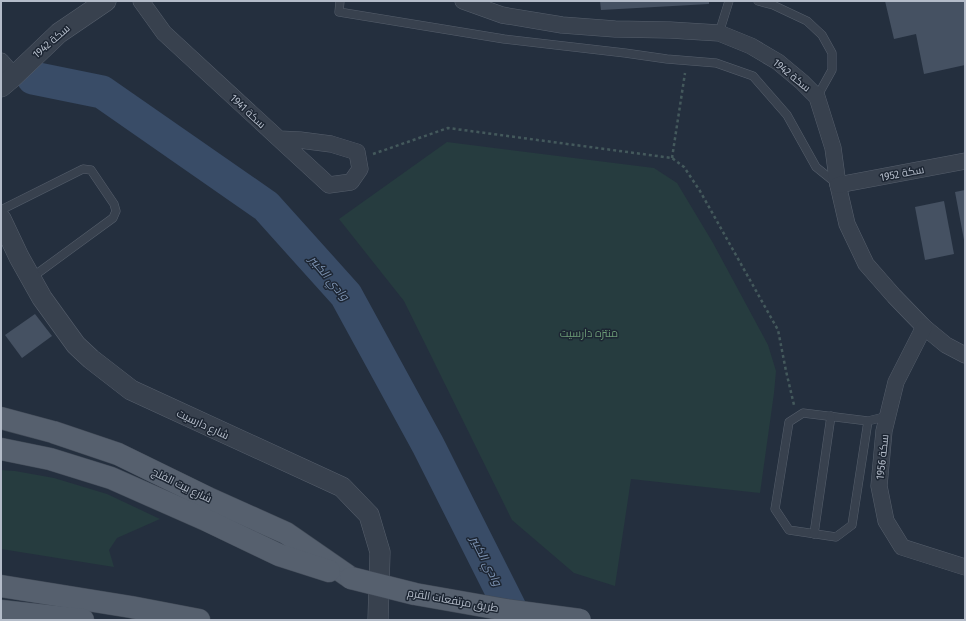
<svg xmlns="http://www.w3.org/2000/svg" width="966" height="621" font-family="'Fira Sans Condensed',Cairo,sans-serif">
<style>
.green{fill:#263c3f}
.lines{fill:none;stroke-linecap:round;stroke-linejoin:round}
.river{stroke:#394c67;stroke-width:33}
.building{fill:#455162}
.service-casing{stroke:#565f6c;stroke-width:9}
.minor-casing{stroke:#565f6c;stroke-width:17}
.tertiary-casing{stroke:#565f6c;stroke-width:21}
.primary-casing{stroke:#414a57;stroke-width:23}
.path{stroke:#44595c;stroke-width:2.5;stroke-dasharray:3 3;stroke-linecap:butt}
.service{stroke:#38414e;stroke-width:8}
.minor{stroke:#38414e;stroke-width:16}
.tertiary{stroke:#38414e;stroke-width:20}
.primary{stroke:#56606e;stroke-width:22}
.primary-bridge-casing{stroke:#414a57;stroke-width:23;stroke-linecap:butt}
.primary-bridge{stroke:#56606e;stroke-width:22}
.labels{text-anchor:middle;stroke-width:3;stroke-linejoin:round;paint-order:stroke}
.street-label{font-size:11px;fill:#b4bcc9;stroke:#1d2633}
.park-label{font-size:11px;fill:#6b9a76;stroke:#1d2633}
.water-label{font-size:12px;font-style:italic;fill:#7c92b1;stroke:#1d2633}
</style>
<rect width="100%" height="100%" fill="#242f3e"/>
<g class="green">
<polygon points="447,142 654,168 677,183 713,243 768,345 776,371 774,393 760,493 631,479 615,586 574,573 512,520 404,301 339,219"/>
<polygon points="1,470 15,471 54,478 107,494 160,519 117,538 109,550 114,567 1,549"/>
</g>
<g class="lines">
<polyline class="river" points="33,78 102,92 266,206 346,295 428,445 516,620"/>
</g>
<g class="building">
<polygon points="600,1 709,1 709,4 601,10"/>
<polygon points="885,1 965,1 965,65 924,74 916,34 894,39"/>
<polygon points="965,190 965,240 964,240 955,192"/>
<polygon points="944,201 954,254 925,260 915,207"/>
<polygon points="35,314 52,336 22,358 5,335"/>
</g>
<g class="lines">
<defs>
<g id="service">
<polyline points="340,1 339,12 504,39 625,53 667,59 716,63 753,76 787,115 816,167 837,184"/>
<polyline points="758,1 773,5 807,21 822,35 832,53 832,70 817,97"/>
<polyline points="719,33 729,1"/>
<polyline points="1,210 83,169 91,170 114,204 116,211 113,218 31,278"/>
<polyline points="868,421 852,525 836,537 789,530 775,509 789,422 803,413 868,421 888,416"/>
<polyline points="814,534 831,416"/>
</g>
<g id="minor">
<polyline points="141,1 164,33 279,139 329,185 351,182 360,169 357,152 331,144 300,140 279,139"/>
<polyline points="463,1 502,15 562,25 615,29 670,30 719,33 751,46 778,62 802,82 817,97 833,148 838,185 847,224 866,264 894,296 924,327 946,345 965,355"/>
<polyline points="1,61 14,76"/>
<polyline points="838,185 965,161"/>
<polyline points="924,327 896,382 884,431 879,486 886,521 902,547 965,567"/>
</g>
<g id="tertiary">
<polyline points="1,87 14,76 59,33 106,1"/>
<polyline points="1,219 19,257 42,298 76,345 91,359 131,390 342,487 369,515 380,552 378,620"/>
</g>
<g id="primary">
<polyline points="1,418 53,432 118,454 208,498 286,533 351,578"/>
<polyline points="1,449 50,459 111,478 206,520 279,555 329,571"/>
<polyline points="1,586 131,607 199,620"/>
<polyline points="1,611 83,620"/>
</g>
</defs>
<use href="#service" class="service-casing"/>
<use href="#minor" class="minor-casing"/>
<use href="#tertiary" class="tertiary-casing"/>
<use href="#primary" class="primary-casing"/>
<g class="path">
<polyline points="373,154 448,128 672,158 684,167 700,191 778,330 786,371 794,405"/>
<polyline points="672,158 685,73"/>
</g>
<use href="#service" class="service"/>
<use href="#minor" class="minor"/>
<use href="#tertiary" class="tertiary"/>
<use href="#primary" class="primary"/>
<defs>
<polyline id="primary-bridge" points="351,578 415,594 506,610 580,620"/>
</defs>
<use href="#primary-bridge" class="primary-bridge-casing"/>
<use href="#primary-bridge" class="primary-bridge"/>
</g>
<g class="labels">
<g class="street-label">
<text transform="translate(51 41) rotate(-41)" y="4">سكة 1942</text>
<text transform="translate(792 75) rotate(39)" y="4">سكة 1942</text>
<text transform="translate(248 111) rotate(43)" y="4">سكة 1941</text>
<text transform="translate(902 173) rotate(-11)" y="4">سكة 1952</text>
<text transform="translate(203 424) rotate(25)" y="4">شارع دارسيت</text>
<text transform="translate(882 457) rotate(-84)" y="4">سكة 1956</text>
<text transform="translate(182 485) rotate(26)" y="4">شارع بيت الفلج</text>
<text transform="translate(453 600) rotate(10)" y="4">طريق مرتفعات القرم</text>
</g>
<g class="park-label">
<text x="589" y="337">منتزه دارسيت</text>
</g>
<g class="water-label">
<text transform="translate(329 278) rotate(50)" y="4">وادي الكبير</text>
<text transform="translate(486 561) rotate(63)" y="4">وادي الكبير</text>
</g>
</g>
<rect width="966" height="621" fill="none" stroke="#b4bcc9" stroke-width="4"/>
</svg>
